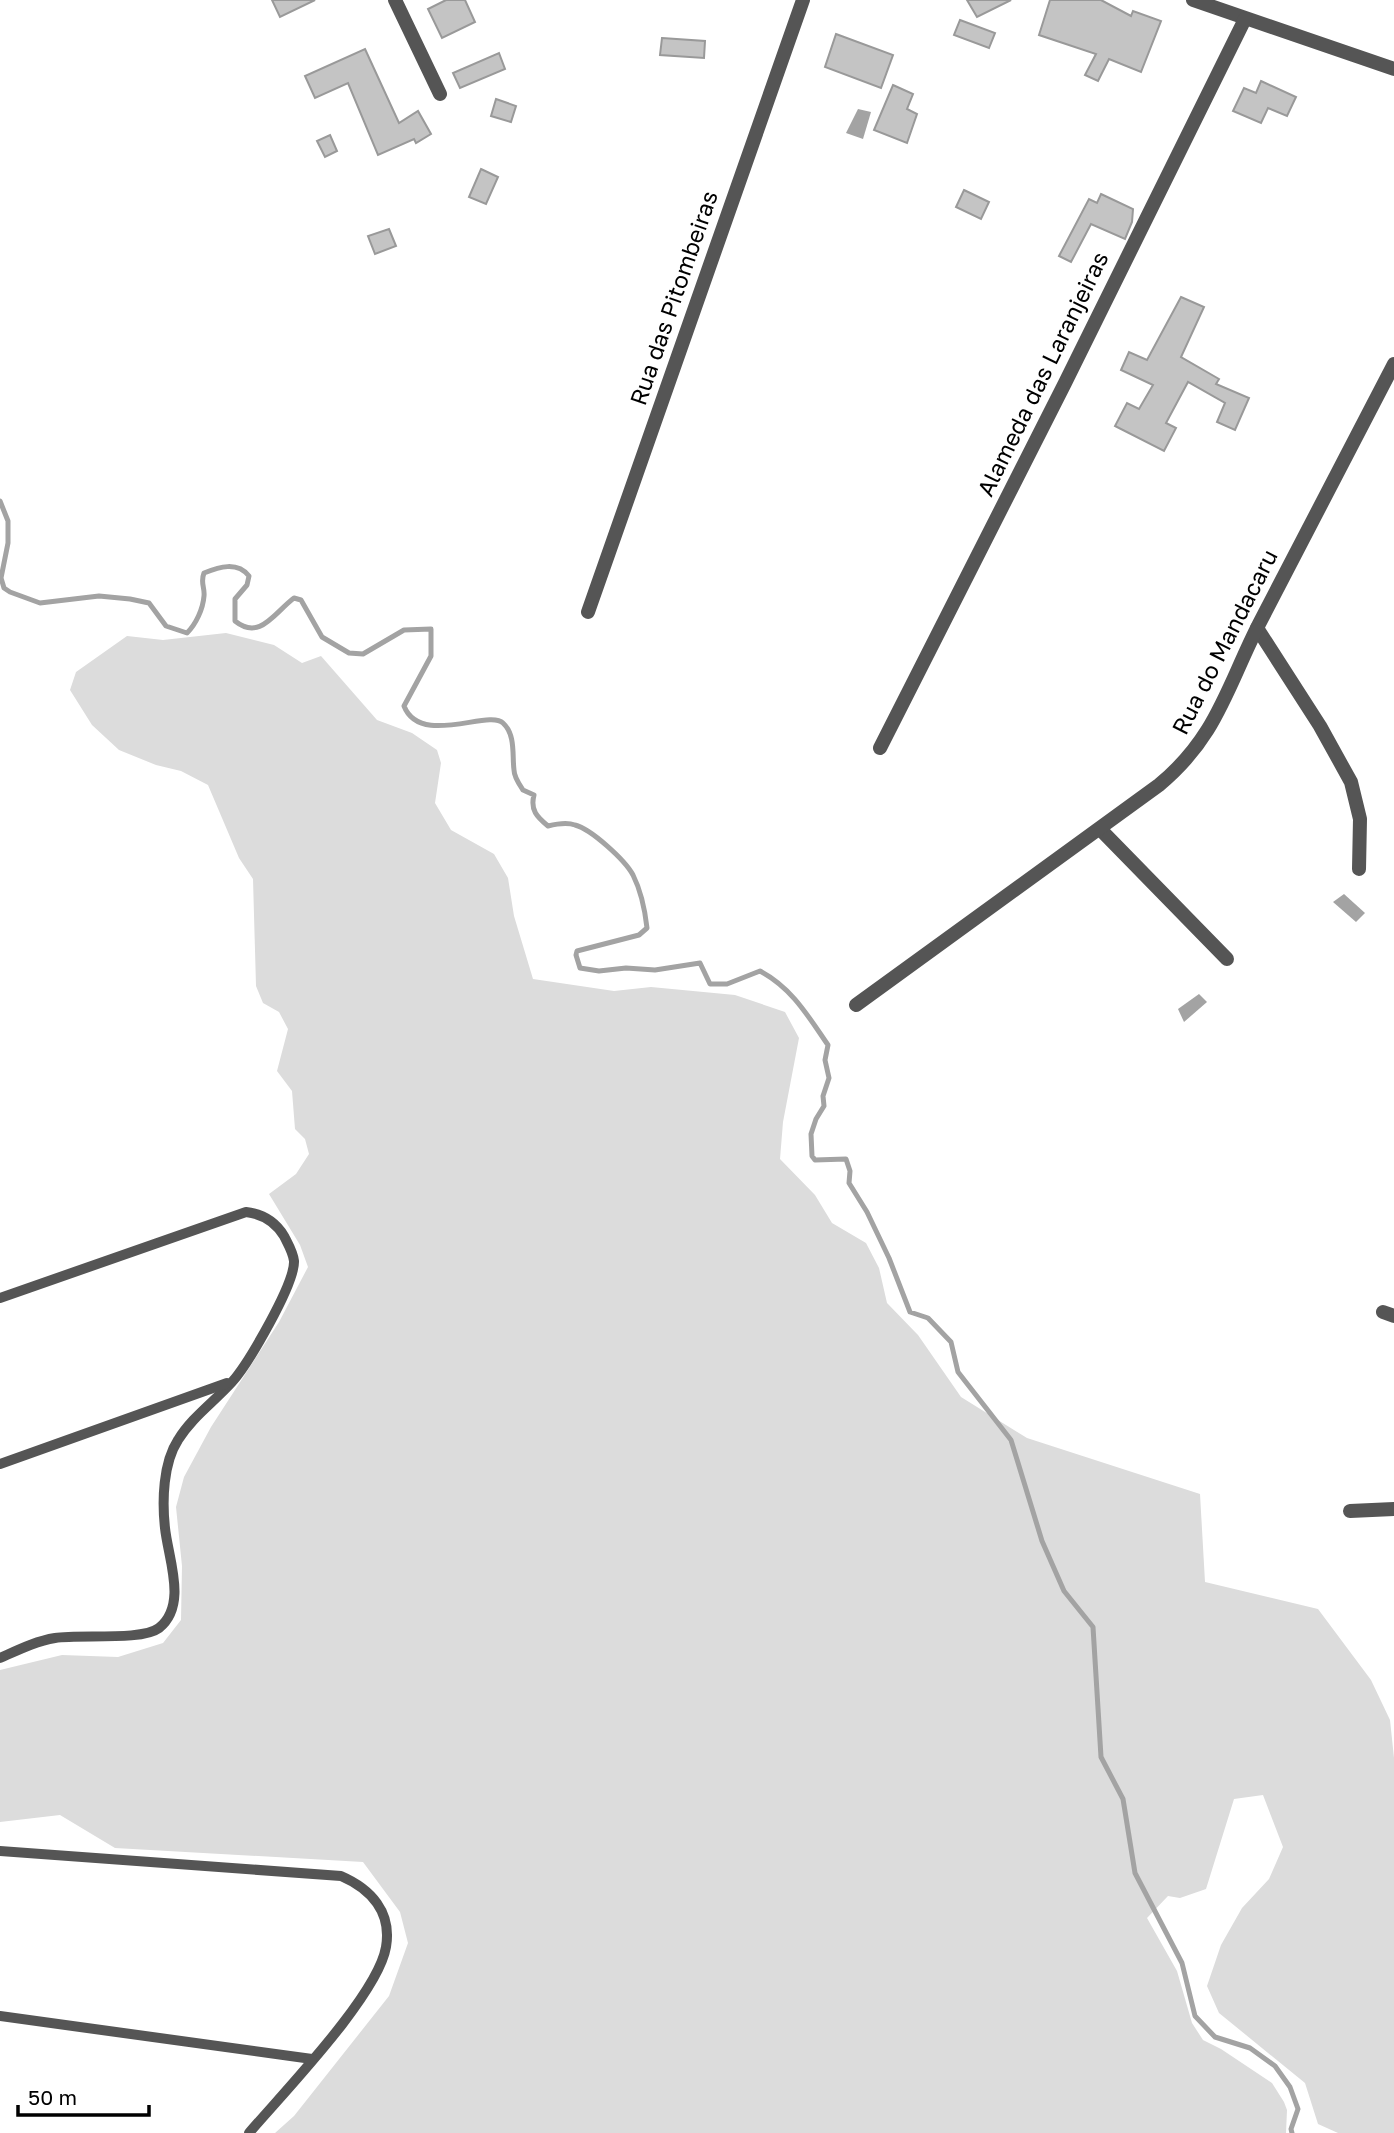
<svg xmlns="http://www.w3.org/2000/svg" width="1394" height="2133" font-family="'Golos Text',sans-serif">
<style>
.green{fill:#dcdcdc}
.water{fill:#a3a3a3}
.lines{fill:none;stroke-linecap:round;stroke-linejoin:round}
.stream{stroke:#a3a3a3;stroke-width:5}
.building{fill:#c4c4c4;stroke:#999;stroke-width:2}
.lane{stroke:#555;stroke-width:10}
.street{stroke:#555;stroke-width:14}
.labels{text-anchor:middle;stroke-width:6;stroke-linejoin:round;paint-order:stroke}
.street-label{font-size:23px;fill:#000;stroke:#fff}
</style>
<rect width="100%" height="100%" fill="#fff"/>
<polygon class="green" points="226,633 274,645 302,663 321,656 377,720 412,733 437,750 441,763 435,803 451,830 494,854 508,878 514,916 533,979 614,991 651,987 735,995 785,1012 799,1038 783,1122 780,1159 815,1195 832,1223 866,1243 879,1268 887,1303 918,1335 961,1397 1027,1438 1200,1494 1205,1582 1318,1609 1371,1680 1390,1720 1394,1758 1394,2133 1338,2133 1318,2124 1305,2083 1219,2013 1207,1986 1221,1945 1242,1908 1269,1879 1283,1847 1263,1795 1234,1799 1206,1889 1180,1898 1168,1896 1147,1918 1177,1971 1192,2023 1203,2040 1221,2049 1272,2083 1284,2102 1287,2110 1286,2133 275,2133 294,2116 389,1996 408,1943 400,1912 363,1862 115,1848 60,1815 0,1822 0,1670 62,1655 118,1657 163,1643 181,1620 182,1566 176,1507 184,1477 211,1427 279,1322 308,1267 300,1245 269,1194 296,1174 309,1154 305,1139 295,1129 292,1091 277,1071 288,1029 279,1012 263,1003 256,986 253,879 239,858 208,785 181,771 156,765 119,750 92,725 70,690 76,672 127,636 163,640"/>
<g class="water">
<polygon points="858,109 871,112 863,139 846,133"/>
<polygon points="1344,894 1365,913 1356,922 1333,902"/>
<polygon points="1199,994 1207,1002 1184,1022 1178,1009"/>
</g>
<g class="lines">
<path class="stream" d="M0 501 8 521V543L1 578 4 588 10 592 40 603 99 596 130 599 149 603 166 626 187 633C196 624 203 609 204 596 205 587 200 583 204 573 219 567 237 561 249 576L247 585 235 599V621C260 641 274 613 294 598L301 600 322 637 349 653 363 654 404 630 431 629V656L404 706C420 747 489 709 503 723 516 735 512 756 514 770 514 777 519 784 523 790L534 795C530 810 537 817 548 826 556 824 567 822 575 825 591 829 625 860 633 875 641 891 645 910 647 928L639 935 577 951 576 955 580 968 599 971 626 968 655 970 700 963 710 984H727L760 971C792 988 808 1016 828 1045L825 1060 829 1078 823 1096 824 1106 816 1119 811 1134 812 1156 815 1160 846 1159 850 1171 849 1183 867 1212 889 1258 910 1312 928 1318 951 1342 958 1372 1011 1440 1042 1541 1064 1591 1093 1627 1101 1757 1123 1799 1135 1873 1182 1963 1195 2016 1215 2037 1250 2048 1275 2066 1290 2087 1298 2109 1291 2129 1292 2133"/>
</g>
<g class="building">
<polygon points="272,0 315,0 280,17"/>
<polygon points="446,0 465,0 475,22 442,38 428,9"/>
<polygon points="967,0 1011,0 977,17"/>
<polygon points="1050,0 1101,0 1131,16 1133,11 1161,21 1141,72 1109,59 1098,81 1085,75 1096,54 1039,35"/>
<polygon points="960,20 995,33 989,48 954,35"/>
<polygon points="836,34 893,55 881,88 825,67"/>
<polygon points="662,38 705,41 704,58 660,55"/>
<polygon points="365,49 399,123 418,111 431,134 416,143 414,139 378,155 348,83 315,98 305,76"/>
<polygon points="499,53 505,69 460,88 453,73"/>
<polygon points="1261,81 1296,97 1287,116 1268,108 1261,123 1233,111 1244,88 1256,93"/>
<polygon points="893,85 913,94 907,109 917,114 907,143 874,130"/>
<polygon points="496,99 516,106 511,122 491,116"/>
<polygon points="330,135 337,151 325,157 317,141"/>
<polygon points="481,169 498,177 486,204 469,197"/>
<polygon points="964,190 989,202 981,219 956,207"/>
<polygon points="1101,194 1133,209 1132,222 1125,239 1091,224 1071,262 1059,256 1089,199 1097,203"/>
<polygon points="389,229 396,246 375,254 368,236"/>
<polygon points="1181,297 1204,307 1181,357 1219,379 1216,384 1249,398 1235,430 1217,422 1225,403 1188,382 1166,423 1176,428 1164,451 1115,426 1127,403 1139,409 1153,385 1121,370 1129,352 1147,360"/>
</g>
<g class="lines">
<g class="lane">
<path d="M0 1298 246 1212C263 1214 275 1221 284 1236 288 1244 293 1252 294 1261 295 1284 248 1364 232 1382 214 1402 192 1417 178 1440 163 1463 162 1501 165 1528 168 1558 188 1605 159 1628 142 1641 80 1634 55 1638 36 1641 18 1650 0 1658"/>
<polyline points="0,1464 227,1383"/>
<path d="M0 1851 341 1876C371 1889 392 1912 386 1947 378 1995 283 2093 249 2133"/>
<polyline points="0,2016 312,2059"/>
</g>
<g class="street">
<polyline points="395,0 440,94"/>
<polyline points="1193,0 1394,69"/>
<polyline points="588,612 803,0"/>
<polyline points="1257,628 1320,726 1351,782 1360,819 1359,869"/>
<polyline points="880,748 1065,383 1245,19"/>
<polyline points="1100,829 1227,959"/>
<path d="M856 1005 1159 785C1217 737 1227 687 1259 624 1304 537 1349 451 1394 364"/>
<polyline points="1383,1312 1394,1316"/>
<polyline points="1350,1511 1394,1509"/>
</g>
</g>
<g class="labels">
<g class="street-label">
<text transform="translate(674 298) rotate(-71)" y="8">Rua das Pitombeiras</text>
<text transform="translate(1043 374) rotate(-64)" y="8">Alameda das Laranjeiras</text>
<text transform="translate(1225 642) rotate(-63)" y="8">Rua do Mandacaru</text>
</g>
</g>
<path d="M18 2105v10h131v-10" fill="none" stroke="#000000" stroke-width="3.5"/>
<text x="28" y="2105" font-size="21" fill="#000000" stroke="#ffffff" stroke-width="5" paint-order="stroke">50 m</text>
</svg>
